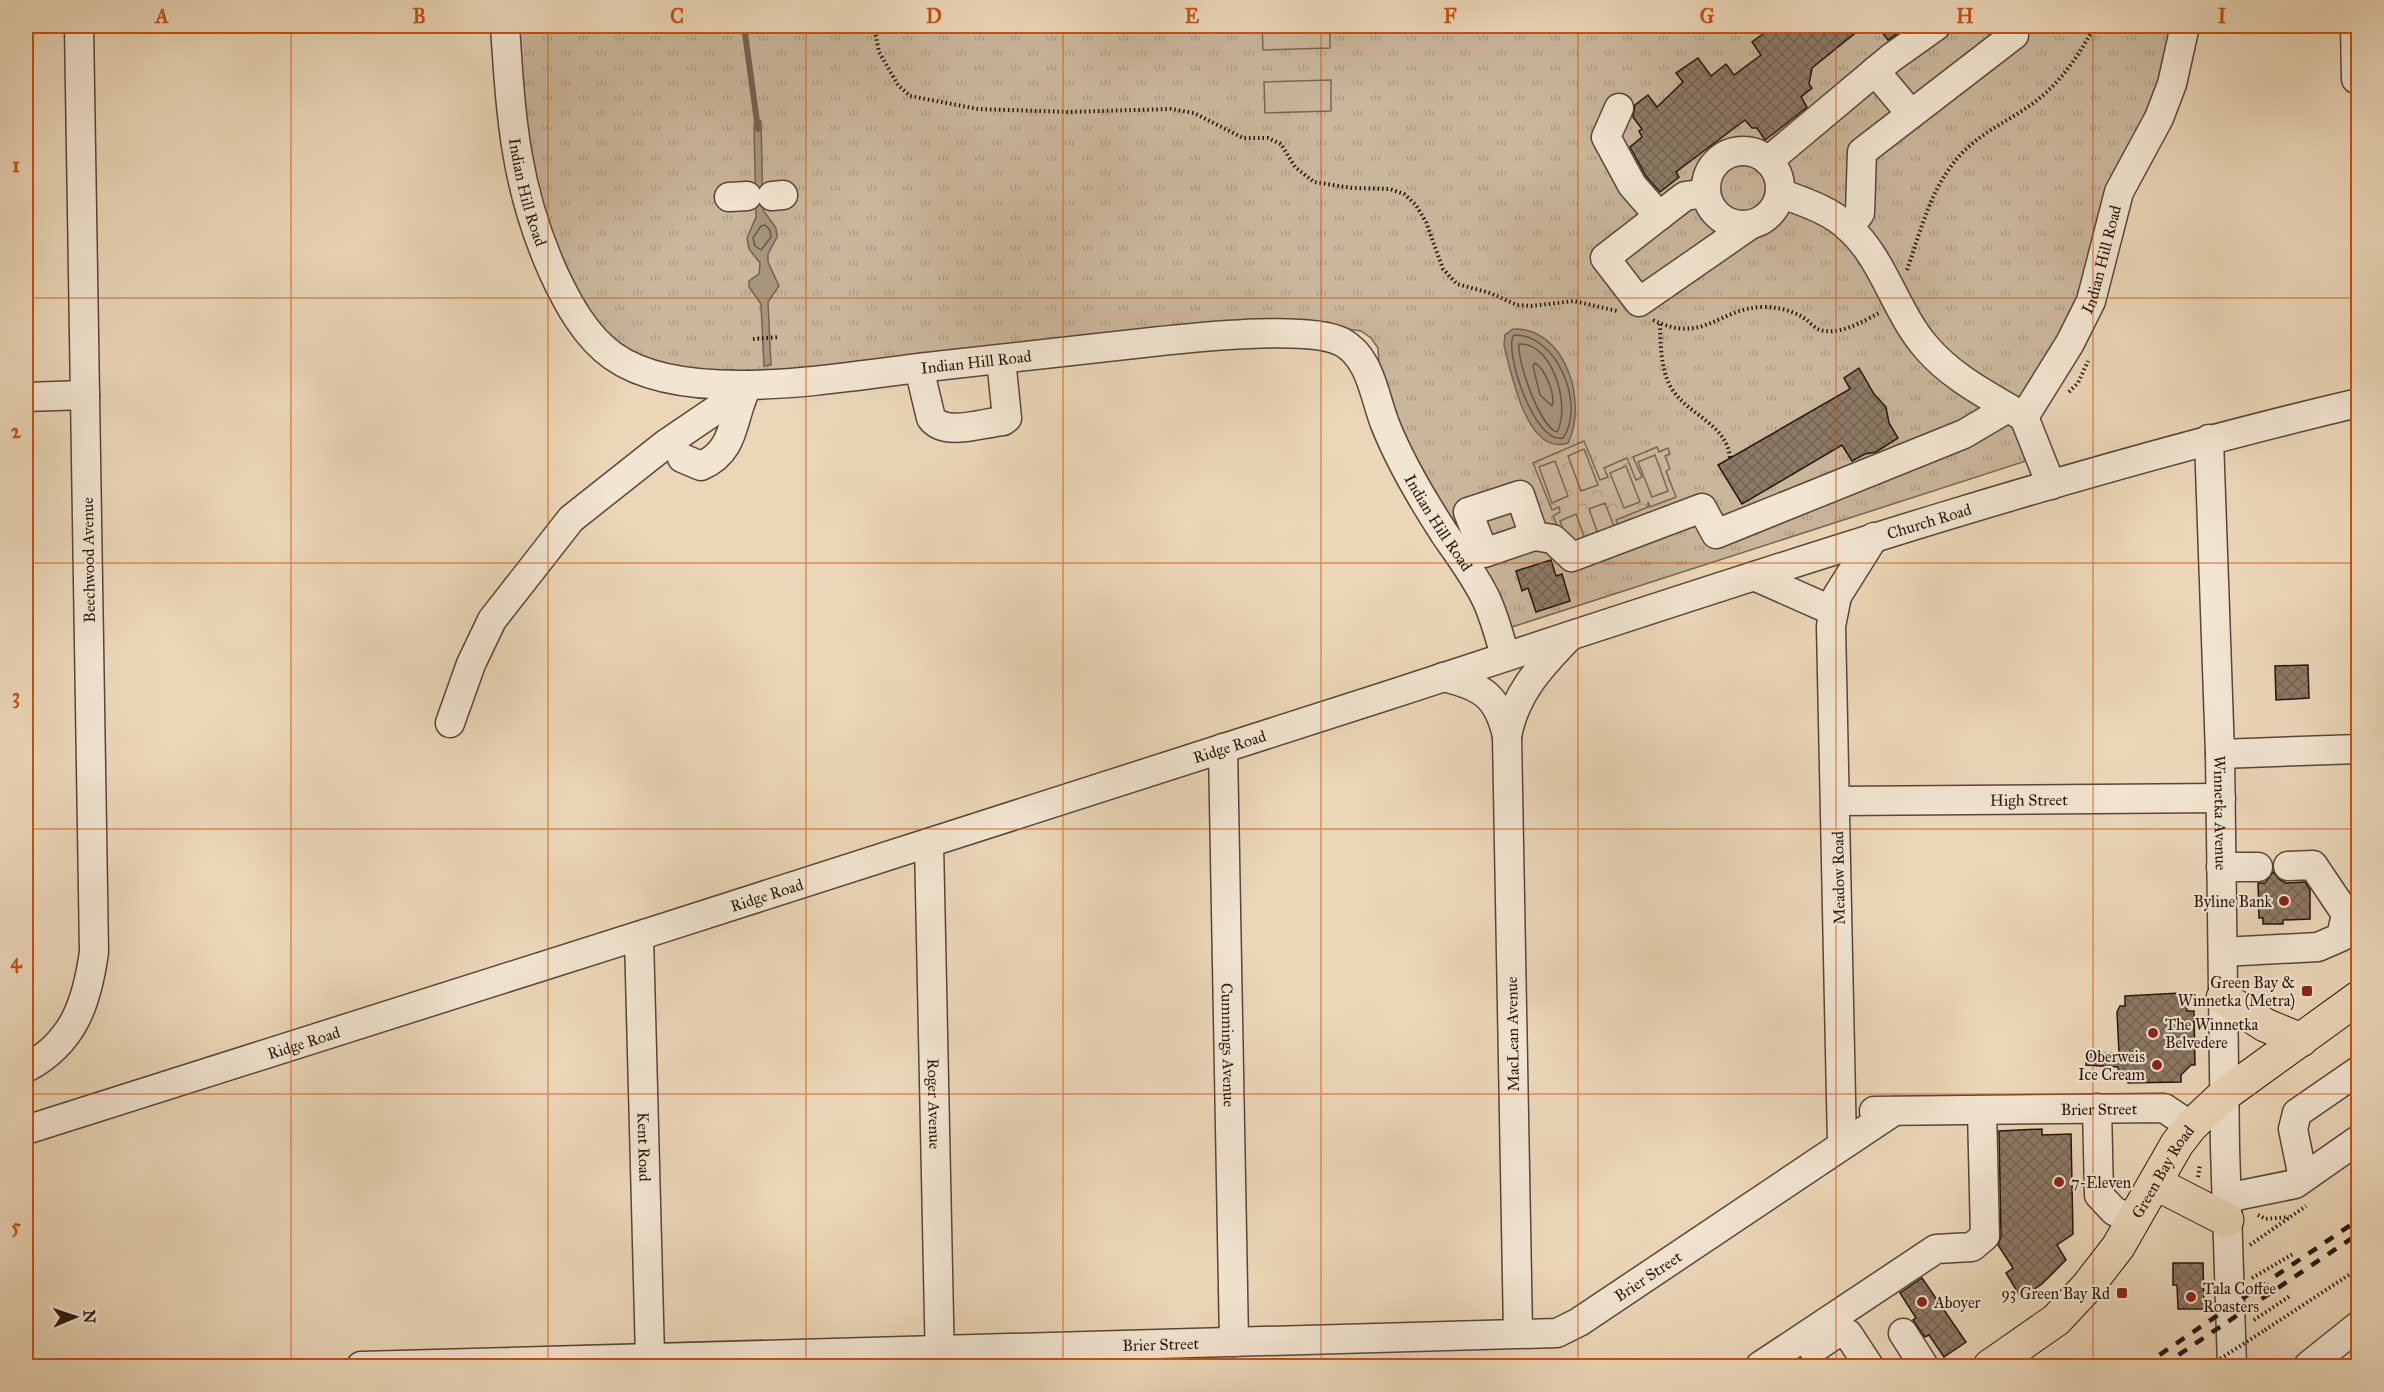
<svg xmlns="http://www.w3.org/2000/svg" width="2384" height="1392" font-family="'IM FELL Great Primer',serif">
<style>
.grass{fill:url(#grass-tufts);stroke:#786654;stroke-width:1.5}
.park{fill:url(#park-crowns);stroke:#786654;stroke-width:1.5}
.pitch{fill:#cab69b;stroke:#786654;stroke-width:1.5}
.water{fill:#a8957e;stroke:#746251;stroke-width:1.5}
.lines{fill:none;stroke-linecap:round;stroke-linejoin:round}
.shore{stroke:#685646;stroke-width:1.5}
.stream{stroke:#746251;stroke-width:6}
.building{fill:url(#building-cross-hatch);stroke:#27160e;stroke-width:1.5}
.minor-casing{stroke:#584638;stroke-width:31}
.major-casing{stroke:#27160e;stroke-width:35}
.path{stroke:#27160e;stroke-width:4;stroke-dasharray:1.5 3;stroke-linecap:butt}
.minor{stroke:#f2e5d1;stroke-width:28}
.major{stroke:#ebd7b8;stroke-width:33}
.rail{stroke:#27160e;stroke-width:4.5;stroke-dasharray:10 10;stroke-linecap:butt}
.path-bridge{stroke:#27160e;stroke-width:4;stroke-dasharray:1.5 3;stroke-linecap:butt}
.grid{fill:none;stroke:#cb4f0c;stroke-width:1.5;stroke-opacity:0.55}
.poi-dot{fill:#8f2418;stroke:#f2e5d1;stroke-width:2}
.labels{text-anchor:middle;stroke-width:4.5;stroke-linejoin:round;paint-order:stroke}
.street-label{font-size:16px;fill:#27160e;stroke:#f2e5d1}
.poi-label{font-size:16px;fill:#27160e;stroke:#f2e5d1;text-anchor:end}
.neatline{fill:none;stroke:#cb4f0c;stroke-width:2}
.grid-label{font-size:20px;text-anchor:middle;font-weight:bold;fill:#cb4f0c}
</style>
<defs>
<pattern id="grass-tufts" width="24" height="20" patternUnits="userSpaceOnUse" patternTransform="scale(1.5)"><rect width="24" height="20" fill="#cab69b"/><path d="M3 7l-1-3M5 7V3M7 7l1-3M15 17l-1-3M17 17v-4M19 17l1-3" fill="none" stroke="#ae9c84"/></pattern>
<pattern id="park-crowns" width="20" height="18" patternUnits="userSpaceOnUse" patternTransform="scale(1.5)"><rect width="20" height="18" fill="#cab69b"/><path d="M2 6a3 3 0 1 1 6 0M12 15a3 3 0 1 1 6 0" fill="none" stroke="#ae9c84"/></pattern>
<pattern id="building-cross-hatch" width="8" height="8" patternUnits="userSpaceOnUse" patternTransform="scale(1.5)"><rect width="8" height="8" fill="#8d7a66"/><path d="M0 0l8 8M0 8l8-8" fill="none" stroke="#736352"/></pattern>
</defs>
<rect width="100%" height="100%" fill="#ebd7b8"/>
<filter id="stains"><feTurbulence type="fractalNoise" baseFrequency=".00333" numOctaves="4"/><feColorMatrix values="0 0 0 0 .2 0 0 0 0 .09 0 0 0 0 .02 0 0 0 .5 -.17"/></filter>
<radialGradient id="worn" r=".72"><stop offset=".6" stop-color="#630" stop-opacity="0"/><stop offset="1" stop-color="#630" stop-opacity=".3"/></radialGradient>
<polygon class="grass" points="512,26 2174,26 2171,46 2080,300 2048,364 2026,461 1509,628 1444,519 1380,382 1378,348 1371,338 1361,331 1341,328 746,376 702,375 629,357 584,314 541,218"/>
<polygon class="park" points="1584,441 1600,480 1608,477 1604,468 1627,458 1636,480 1642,477 1633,457 1657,447 1659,452 1668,448 1670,454 1665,456 1670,469 1666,471 1676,497 1650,507 1648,502 1648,507 1616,520 1625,542 1572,562 1553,516 1560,512 1559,507 1552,510 1533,463"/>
<g class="pitch">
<polygon points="1262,26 1330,26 1330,48 1263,50"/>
<polygon points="1331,80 1331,111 1265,113 1264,82"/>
<polygon points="1584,449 1598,485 1581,491 1568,456"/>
<polygon points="1655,455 1668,491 1652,497 1638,462"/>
<polygon points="1555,461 1568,496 1552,503 1539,467"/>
<polygon points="1626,466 1640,502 1624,508 1610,473"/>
<polygon points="1605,503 1619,539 1602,545 1589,509"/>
<polygon points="1576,514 1589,550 1573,556 1560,521"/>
</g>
<g class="water">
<polygon points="761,121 763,210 776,228 777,237 768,254 768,262 779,286 768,302 771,365 764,366 761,304 749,287 749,281 759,274 760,263 749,249 747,238 756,217 754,124"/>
<path d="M1513 329C1566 327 1588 403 1568 443 1527 457 1511 373 1504 345L1505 335Z"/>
</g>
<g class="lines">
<g class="shore">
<polygon points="765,225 770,230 771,237 761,250 755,246 753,238 761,226"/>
<path d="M1514 335C1557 334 1586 405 1563 438 1534 445 1503 348 1514 335Z"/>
<path d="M1519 344C1553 342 1571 407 1557 432 1540 427 1517 362 1519 344Z"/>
<path d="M1535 363C1545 369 1556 395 1552 406L1540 395 1533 366Z"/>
</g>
<polyline class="stream" points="744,26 758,129"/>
</g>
<g class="building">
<polygon points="1774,26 1864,26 1812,68 1809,84 1812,88 1801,97 1807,107 1786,124 1765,140 1757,128 1752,128 1745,120 1676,172 1679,177 1660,192 1646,176 1630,147 1642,137 1639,131 1642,129 1633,117 1635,105 1648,95 1657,107 1683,82 1676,73 1698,58 1711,76 1726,64 1734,75 1761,55 1752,42"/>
<polygon points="1877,26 1908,26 1888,40"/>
<polygon points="1859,368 1874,394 1886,407 1889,423 1898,438 1876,452 1865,454 1852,461 1842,445 1742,504 1718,465 1850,389 1844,378"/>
<polygon points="1551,560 1556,576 1562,574 1570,601 1536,612 1528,588 1522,591 1516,571"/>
<polygon points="2308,665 2309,698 2276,700 2275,666"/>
<polygon points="2273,872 2280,880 2286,883 2305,882 2310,890 2310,919 2283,920 2283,924 2263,924 2263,918 2259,918 2258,883 2265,883"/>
<polygon points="2180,993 2180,1004 2186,1004 2187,1011 2194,1011 2195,1065 2191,1065 2181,1075 2181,1082 2128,1083 2127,1074 2119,1074 2118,1067 2086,1065 2087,1054 2119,1053 2117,1012 2120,1006 2125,1006 2125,996"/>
<polygon points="2042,1129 2042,1135 2071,1134 2073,1234 2057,1245 2066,1260 2042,1284 2021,1298 2006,1273 2013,1268 1998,1245 2001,1236 1999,1131"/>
<polygon points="2173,1263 2203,1263 2204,1309 2178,1309 2177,1285 2173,1285"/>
<polygon points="1922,1278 1966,1342 1944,1357 1929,1335 1925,1337 1913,1320 1916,1318 1900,1293"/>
</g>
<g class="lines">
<defs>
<g id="minor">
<path id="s1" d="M505 26C511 118 515 188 554 274 568 304 586 337 613 356 687 409 850 375 936 366 1011 358 1086 349 1161 341 1200 337 1309 325 1342 342 1371 358 1374 396 1385 424 1400 462 1422 499 1444 533 1459 555 1476 577 1487 601 1495 619 1500 638 1505 656"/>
<polyline points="2355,26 2356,79"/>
<polyline points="1875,71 1911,114"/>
<polyline points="1619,108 1606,137 1632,185 1659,216"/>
<circle cx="1743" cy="188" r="37"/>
<polyline points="1768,161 1891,58 1936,26"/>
<polyline points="1706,193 1685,196 1605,258 1639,302 1750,225"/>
<path d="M1780 193C1804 202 1830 210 1849 228 1883 258 1895 311 1926 347 1951 377 1989 396 2022 416"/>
<polyline points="772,196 783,195"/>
<polyline points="729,197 747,196"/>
<polyline points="1849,228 1860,213 1862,152 2014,35 2014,26"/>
<path d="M919 368 931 418C945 437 982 423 1003 421L1007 418 1001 359"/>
<polyline points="26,397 85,395"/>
<path id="s2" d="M2024 417 2070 343 2091 301 2119 192 2159 118 2172 84 2185 26"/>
<polyline points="2024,417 2051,485"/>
<path id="s3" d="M2209 439 2220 754 2225 1148 2232 1366"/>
<path d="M682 458 701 466C738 450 731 415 748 385"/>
<polyline points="1534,536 1520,495 1468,512 1484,553 1534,536 1553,539 1572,557 1702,508 1716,534 1964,434 2008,408"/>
<polyline points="1754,576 1833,611"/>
<path d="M1443 677C1482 686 1498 696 1507 736"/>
<polyline points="450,723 471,664 492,620 571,519 667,443 723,405 732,385"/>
<path id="s4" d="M1223 748 1234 1342"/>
<polyline points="2220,754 2358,749"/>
<path id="s5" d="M1837 801 2221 798"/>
<path id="s6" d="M929 843 940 1366"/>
<polyline points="2221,867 2258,867"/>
<path id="s7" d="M639 937 650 1357"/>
<polyline points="2223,952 2318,947 2341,937 2346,914 2313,865 2288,866"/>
<path d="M26 1068C74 1043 87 1002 94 952L79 26"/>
<polyline points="2097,1108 2099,1195 2114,1211 2133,1220"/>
<path id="s8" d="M1874 1111 2164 1108 2191 1126"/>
<path id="s9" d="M26 1130C479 988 931 842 1383 697 1706 592 2028 481 2358 403"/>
<polyline points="1842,1145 1831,626 1837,596 1874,537"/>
<polyline points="2303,1178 2293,1129 2297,1113 2358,1071"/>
<polyline points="2226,1198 2295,1184 2358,1140"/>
<path d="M1518 1333 1507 736C1515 694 1539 668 1568 638"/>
<polyline points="1903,1333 1924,1366"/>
<polyline points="1813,1349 1837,1333 1848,1334 1869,1366"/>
<path id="s10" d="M361 1366 1557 1333 1579 1322 1894 1111"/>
<polyline points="1760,1366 1936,1249 1972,1247 1985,1236 1982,1110"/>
<polyline points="2308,1366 2358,1326"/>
</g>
<g id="major">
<polyline points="2223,998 2265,1025 2301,1040"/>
<polyline points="2155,1183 2227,1220"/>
<path id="s11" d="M1990 1366 2056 1320 2087 1287 2118 1247 2177 1144 2191 1126 2224 1095 2358 998"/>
</g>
</defs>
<use href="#minor" class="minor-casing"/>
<use href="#major" class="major-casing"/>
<g class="path">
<polyline points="874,26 879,52 898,85 910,96 978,109 1068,112 1171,109 1194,113 1243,138 1268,138 1281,144 1295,167 1314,182 1352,188 1390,189 1404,194 1416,205 1426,222 1443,269 1457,284 1490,293 1517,305 1531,306 1574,301 1617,311"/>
<path d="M1907 270C1922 227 1931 185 1964 151 1984 131 2010 120 2032 104 2061 83 2078 56 2095 26"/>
<path d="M1653 320C1704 345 1718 308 1763 307 1780 307 1794 311 1807 320 1810 323 1814 327 1818 329 1837 337 1862 322 1879 313"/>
<path d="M1660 324C1661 346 1660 373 1674 392 1691 416 1727 425 1730 458"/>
<polyline points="753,339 779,337"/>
<polyline points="2069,392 2078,383 2088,361"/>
<polyline points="2198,1177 2200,1164"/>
<polyline points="2258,1215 2266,1219 2289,1217"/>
<polyline points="2250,1245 2306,1206"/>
<polyline points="2252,1278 2293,1254"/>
<polyline points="2254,1320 2290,1296"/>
<polyline points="2265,1330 2358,1269"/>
</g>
<use href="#minor" class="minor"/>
<use href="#major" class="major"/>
<g class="rail">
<polyline points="2143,1366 2358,1220"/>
<polyline points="2162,1366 2358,1234"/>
</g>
<polyline class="path-bridge" points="2209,1366 2265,1330"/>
</g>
<path class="grid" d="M291 26V1366M548 26V1366M806 26V1366M1063 26V1366M1321 26V1366M1578 26V1366M1836 26V1366M2093 26V1366M26 298H2358M26 563H2358M26 829H2358M26 1094H2358"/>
<g class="poi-dot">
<circle cx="2284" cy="901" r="6"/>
<rect x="2301" y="985" width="12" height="12" rx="3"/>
<circle cx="2153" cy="1033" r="6"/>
<circle cx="2157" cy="1065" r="6"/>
<circle cx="2059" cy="1182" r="6"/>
<rect x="2116" y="1287" width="12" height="12" rx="3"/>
<circle cx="2191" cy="1297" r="6"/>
<circle cx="1922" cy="1302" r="6"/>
</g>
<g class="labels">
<g class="street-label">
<text dy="6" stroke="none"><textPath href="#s1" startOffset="168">Indian Hill Road</textPath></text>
<text dy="6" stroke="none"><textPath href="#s2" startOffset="177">Indian Hill Road</textPath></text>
<text dy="6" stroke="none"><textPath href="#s1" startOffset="726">Indian Hill Road</textPath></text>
<text dy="6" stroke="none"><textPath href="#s9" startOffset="1998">Church Road</textPath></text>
<text dy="6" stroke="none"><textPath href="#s1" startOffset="1302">Indian Hill Road</textPath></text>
<text transform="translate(88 560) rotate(-91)" y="6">Beechwood Avenue</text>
<text dy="6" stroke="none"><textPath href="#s9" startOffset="1263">Ridge Road</textPath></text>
<text dy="6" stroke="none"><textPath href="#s5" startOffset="192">High Street</textPath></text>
<text dy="6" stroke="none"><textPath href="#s3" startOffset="374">Winnetka Avenue</textPath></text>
<text transform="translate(1838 878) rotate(-91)" y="6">Meadow Road</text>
<text dy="6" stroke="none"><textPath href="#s9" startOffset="777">Ridge Road</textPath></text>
<text transform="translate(1512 1034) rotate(-91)" y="6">MacLean Avenue</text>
<text dy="6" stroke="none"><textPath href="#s9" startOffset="291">Ridge Road</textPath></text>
<text dy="6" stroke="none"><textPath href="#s4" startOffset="297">Cummings Avenue</textPath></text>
<text dy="6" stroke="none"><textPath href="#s6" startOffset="261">Roger Avenue</textPath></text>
<text dy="6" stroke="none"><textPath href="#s8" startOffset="225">Brier Street</textPath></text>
<text dy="6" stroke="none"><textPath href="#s7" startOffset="210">Kent Road</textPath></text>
<text dy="6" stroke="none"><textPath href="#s11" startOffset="264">Green Bay Road</textPath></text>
<text dy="6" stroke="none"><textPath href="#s10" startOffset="1304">Brier Street</textPath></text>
<text dy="6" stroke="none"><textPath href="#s10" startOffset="800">Brier Street</textPath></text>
</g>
<g class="poi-label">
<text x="2272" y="907">Byline Bank</text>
<text x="2295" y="988">Green Bay &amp;<tspan x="2295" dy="18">Winnetka (Metra)</tspan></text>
<text x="2165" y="1030" text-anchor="start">The Winnetka<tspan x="2165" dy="18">Belvedere</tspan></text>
<text x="2145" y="1062">Oberweis<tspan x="2145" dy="18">Ice Cream</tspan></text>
<text x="2071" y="1188" text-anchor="start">7-Eleven</text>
<text x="2203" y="1294" text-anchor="start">Tala Coffee<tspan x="2203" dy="18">Roasters</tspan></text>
<text x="2110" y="1299">93 Green Bay Rd</text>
<text x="1934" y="1308" text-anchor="start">Aboyer</text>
</g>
</g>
<rect width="2384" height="1392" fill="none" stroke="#ebd7b8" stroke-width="66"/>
<g transform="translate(75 1317) rotate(88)" stroke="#f2e5d1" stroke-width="4.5" paint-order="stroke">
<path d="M0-4.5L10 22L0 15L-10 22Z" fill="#27160e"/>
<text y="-9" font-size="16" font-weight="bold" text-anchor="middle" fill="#27160e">N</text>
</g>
<rect x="33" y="33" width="2318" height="1326" class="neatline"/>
<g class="grid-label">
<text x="162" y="23">A</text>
<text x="419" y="23">B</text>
<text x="677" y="23">C</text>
<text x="934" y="23">D</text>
<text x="1192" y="23">E</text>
<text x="1450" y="23">F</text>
<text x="1707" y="23">G</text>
<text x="1965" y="23">H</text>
<text x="2222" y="23">I</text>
<text x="16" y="172">1</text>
<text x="16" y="438">2</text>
<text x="16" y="703">3</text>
<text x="16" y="968">4</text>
<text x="16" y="1233">5</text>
</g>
<rect width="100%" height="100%" filter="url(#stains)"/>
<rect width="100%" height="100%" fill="url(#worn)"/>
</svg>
